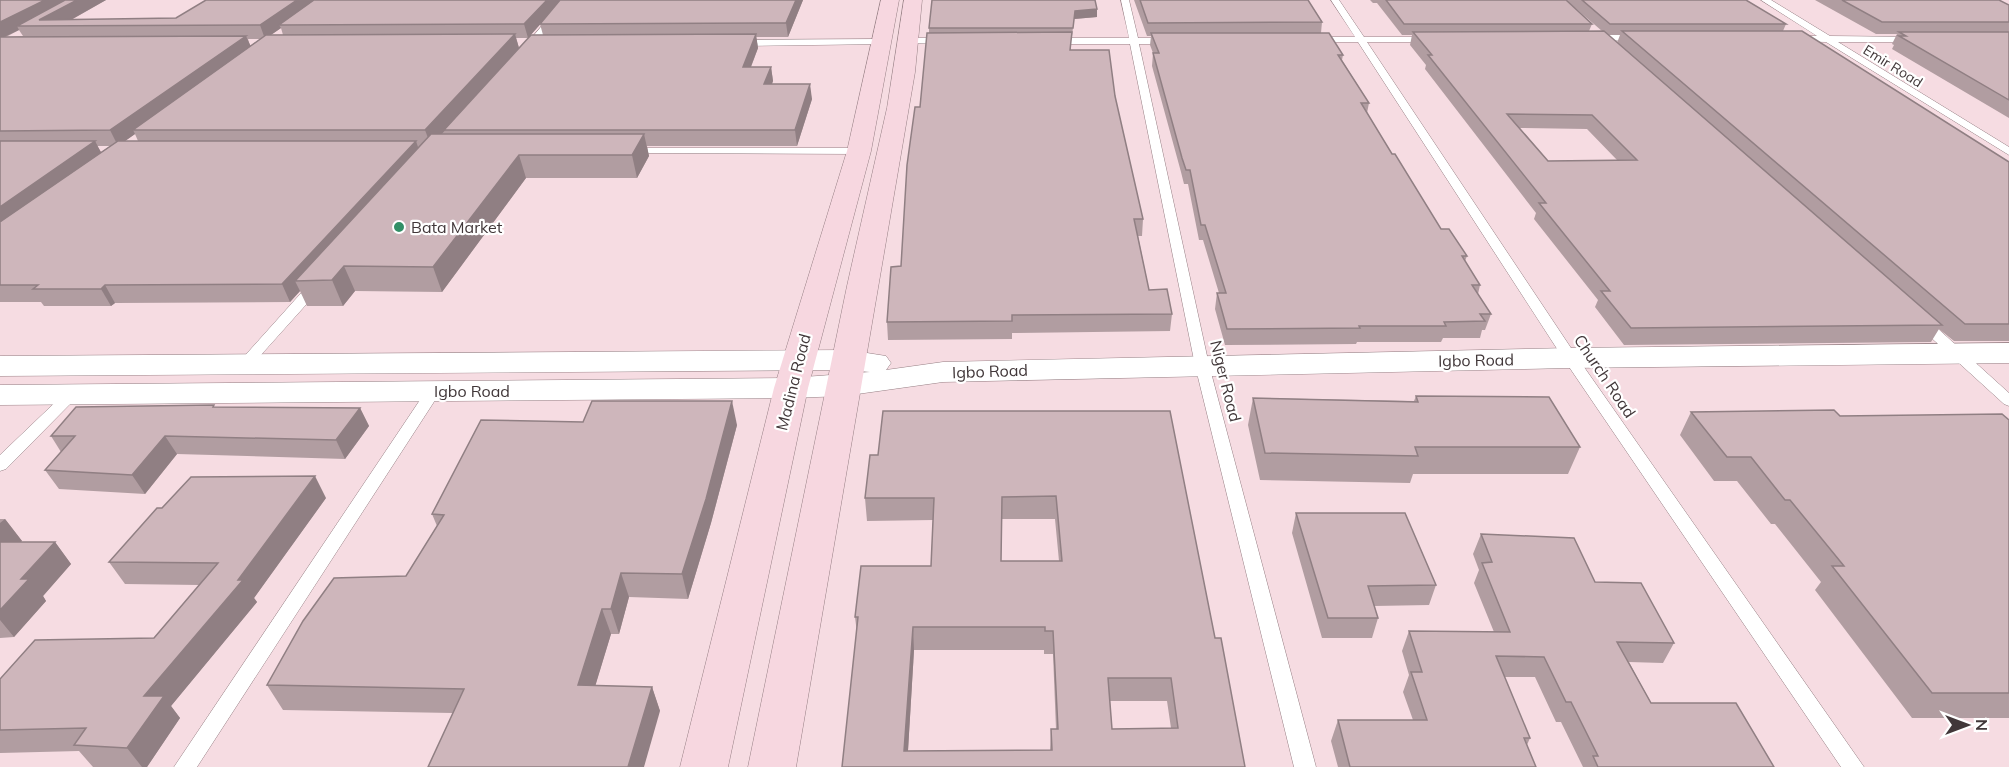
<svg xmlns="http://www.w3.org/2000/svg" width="2009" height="767" font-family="Mulish,sans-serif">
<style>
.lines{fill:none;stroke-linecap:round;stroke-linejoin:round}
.service-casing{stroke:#967f84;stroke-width:1}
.tertiary-casing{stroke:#967f84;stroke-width:1}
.secondary-casing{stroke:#967f84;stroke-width:1}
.service{fill:#fff;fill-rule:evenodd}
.tertiary{fill:#fff;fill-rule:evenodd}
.secondary{fill:#f7d7e0;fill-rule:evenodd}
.wall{fill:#b19da1;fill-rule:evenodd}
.shaded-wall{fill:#907f83}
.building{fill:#ceb6bb;stroke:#907f83;stroke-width:1.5;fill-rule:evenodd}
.poi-dot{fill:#328f66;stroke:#fff;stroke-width:2}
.labels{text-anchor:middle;stroke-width:4.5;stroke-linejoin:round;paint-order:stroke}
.far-street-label{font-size:14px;fill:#413739;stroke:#fff}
.poi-label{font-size:16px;fill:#413739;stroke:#fff;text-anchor:start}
.street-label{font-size:16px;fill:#413739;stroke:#fff}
</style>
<rect width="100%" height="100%" fill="#f6dce2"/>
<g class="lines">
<defs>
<g id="service">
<polygon points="564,0 572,0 529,52 523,52 523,48"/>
<polygon points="1121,0 1129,0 1138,38 1170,38 1175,41 1170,44 1139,44 1209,365 1316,767 1294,767 1195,365 1130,44 1050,44 1045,41 1050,38 1129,38"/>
<polygon points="1331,0 1339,0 1364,37 1434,37 1436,39 1431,42 1367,42 1577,357 1864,767 1841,767 1563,358 1358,42 1311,42 1311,38 1314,37 1355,37"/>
<polygon points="1761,0 1771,0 1830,36 1917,37 1919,39 1914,42 1838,42 2009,147 2009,155 1826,42 1791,41 1789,39 1794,36 1817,36"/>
<polygon points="1590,35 1638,35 1643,38 1638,41 1587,40 1587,36"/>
<polygon points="909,38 945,38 950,41 945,44 906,43 906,39"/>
<polygon points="881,39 884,40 884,44 738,46 733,43 738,40"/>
<polygon points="627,148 859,148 865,151 859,154 623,153 621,151"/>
<polygon points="316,281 323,285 321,288 251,366 241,366 239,363 241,360 311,282"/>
<polygon points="1920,316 1925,317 2009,393 2009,406 2004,404 1915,323 1913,320 1915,317"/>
<polygon points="433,386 441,391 197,767 174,767 428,388"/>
<polygon points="72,389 80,394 77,397 6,469 0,471 0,455 67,391"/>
</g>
<polygon id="tertiary" points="2009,343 2009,363 1570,368 943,382 843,396 791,398 0,405 0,385 791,378 870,372 848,370 0,376 0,356 848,350 886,356 891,363 886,370 943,362 1570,348"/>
<g id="secondary">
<polygon points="881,0 899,0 871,151 808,388 728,767 680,767 774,388 847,151"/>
<polygon points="904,0 922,0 915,72 796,767 748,767 847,286 887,108"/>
</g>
</defs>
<use href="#service" class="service-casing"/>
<use href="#tertiary" class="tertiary-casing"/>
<use href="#secondary" class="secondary-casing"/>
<use href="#service" class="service"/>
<use href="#tertiary" class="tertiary"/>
<use href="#secondary" class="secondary"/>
</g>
<g class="wall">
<path d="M0 0H106L71 20 176 18 803 0 788 37H756L758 48 751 67H771L773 81 772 84 812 99 797 146H647L649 156 637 178H526L442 292 355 291 343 306H307L300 291 290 302 115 303 111 306H44L41 302H0ZM542 22 540 24 543 35 519 48 516 38H528ZM281 28 283 35H271ZM19 30 23 36 6 37ZM248 39H260L250 46ZM135 134 138 141H125ZM97 146H110L101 152Z"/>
<polygon points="1134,0 1308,0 1322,22 1321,33 1343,55 1342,60 1369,103 1367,113 1392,154 1441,229 1467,256 1465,261 1480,285 1478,294 1491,314 1485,330 1482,330 1480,338 1443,338 1441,342 1357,342 1356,344 1225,345 1215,309 1217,293 1219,293 1203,240 1199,240 1188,184 1184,184 1181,172 1152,66 1153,53 1150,45 1151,36 1147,36"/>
<path d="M1370 0H1566L1592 24 1589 31H1602L1566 0H1746L1786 24 1783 31 2009 162V341H1954L1939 329 1931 342 1624 345 1595 307 1598 300 1534 219 1536 213 1425 69 1426 65 1410 45 1412 35H1402L1377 3H1373ZM1608 35H1620L1617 43ZM1520 128 1587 129 1617 160 1548 161Z"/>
<polygon points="1815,0 1999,0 2009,5 2009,118 1892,49 1894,45 1892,44 1897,34 1876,34"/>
<polygon points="1097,9 1097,17 1074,19 1072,36 1071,36 1071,50 1115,96 1143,219 1142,236 1138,236 1149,290 1172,314 1170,331 1012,333 1012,339 888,340 887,322 901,266 929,32 929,28"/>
<polygon points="1416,396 1580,447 1568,474 1413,474 1410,483 1260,480 1248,425 1253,398 1414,401"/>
<polygon points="215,407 360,408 369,426 345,459 177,454 145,494 59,489 45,470 61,452 51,436"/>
<path d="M1170 411 1215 638 1245 767H842L857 633 855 617 931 566 933 520 867 521 865 498 878 455ZM1002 519H1055L1059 561H1001ZM914 650H1044V654H1053L1056 729H1051L1050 750 908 751ZM1110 701H1167L1171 728 1112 729Z"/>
<polygon points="1691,412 2009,420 2009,718 1912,718 1815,590 1821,582 1775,524 1771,524 1737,481 1714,481 1680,435"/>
<polygon points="737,425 711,523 688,599 629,597 619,634 611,634 595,686 652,687 660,711 453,713 283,710 267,685 406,576 437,526 432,514"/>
<polygon points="326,498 254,598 257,602 171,706 180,718 147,767 93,767 79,751 0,753 0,679 154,638 199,585 125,584 109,562"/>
<polygon points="1296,513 1436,585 1429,605 1374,606 1378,618 1372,638 1322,638 1292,533"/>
<polygon points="0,519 5,519 22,541 20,542 55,542 71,564 43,596 46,601 14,637 0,638"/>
<polygon points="1481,534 1595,582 1674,643 1663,663 1629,662 1651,703 1774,767 1583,767 1561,722 1556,722 1535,677 1504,677 1530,738 1527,745 1536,767 1338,767 1331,741 1338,720 1413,720 1403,692 1409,675 1402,651 1409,631 1494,632 1474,583 1479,570 1473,554"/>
</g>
<g class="shaded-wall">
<polygon points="45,0 106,0 60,26 17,26 19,30 0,39 0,22"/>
<polygon points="297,0 321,0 279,25 281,28 265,39 260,25"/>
<polygon points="547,0 562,0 528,38 524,24"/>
<polygon points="796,0 803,0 788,37 786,23"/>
<polygon points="1097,9 1097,17 1074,19 1072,36 1075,11"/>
<polygon points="515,34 519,48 431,146 425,130"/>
<polygon points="756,34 758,48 745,82 743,67"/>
<polygon points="246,36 252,49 133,130 135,134 118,146 110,130"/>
<polygon points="771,67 773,81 766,98 764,84"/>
<polygon points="810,84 812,99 797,146 795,130"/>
<polygon points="644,134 649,156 637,178 632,155"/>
<polygon points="95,141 103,156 0,231 0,207"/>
<polygon points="416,141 421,156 295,281 300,291 290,302 282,284"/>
<polygon points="519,155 526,178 442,292 433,267"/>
<polygon points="344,266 355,291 343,306 332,280"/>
<polygon points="105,285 115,303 111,306 101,289"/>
<polygon points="732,401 737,425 711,523 688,599 682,574"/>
<polygon points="360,408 369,426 345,459 336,440"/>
<polygon points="165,436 177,454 145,494 132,475"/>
<polygon points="315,476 326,498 254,598 257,602 171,706 180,718 147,767 142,767 127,748 144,696 238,580"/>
<polygon points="5,519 22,541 0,561 0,523"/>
<polygon points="55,542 71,564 43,596 46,601 14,637 0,620 0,610 21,579"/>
<polygon points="621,573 629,597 619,634 611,609"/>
<polygon points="602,609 611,634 588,710 578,685"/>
<polygon points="913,627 914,650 907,767 904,751"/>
<polygon points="652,687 660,711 644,767 628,767"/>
</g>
<g class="building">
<polygon points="0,0 45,0 0,22"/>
<polygon points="65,0 77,0 39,20 176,18 206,0 297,0 260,25 17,26"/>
<polygon points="314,0 547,0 524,24 279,25"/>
<polygon points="560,0 796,0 786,23 540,24"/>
<polygon points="932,0 1095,0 1097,9 1075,11 1073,28 929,28"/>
<polygon points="1140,0 1308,0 1322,22 1148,23"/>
<polygon points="1386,0 1566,0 1592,24 1404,24"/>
<polygon points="1582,0 1746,0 1786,24 1610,24"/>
<polygon points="1842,0 1999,0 2009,5 2009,22 1882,22"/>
<path d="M1604 31 1942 325 1631 328 1601 291H1610L1539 203H1546L1428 55H1432L1413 32ZM1507 114 1592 115 1637 160 1548 161Z"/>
<polygon points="1622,31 1802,31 2009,162 2009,324 1965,324"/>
<polygon points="1072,32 1070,50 1109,50 1115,96 1143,219 1134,219 1149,290 1167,289 1172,314 1012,315 1012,321 887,322 891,267 901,266 907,165 915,107 920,107 927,33"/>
<polygon points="1899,32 2009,32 2009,100 1899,36 1906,36"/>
<polygon points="1151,33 1329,33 1343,55 1338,55 1369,103 1361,103 1392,154 1395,154 1441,229 1449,229 1467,256 1462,256 1480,285 1472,285 1491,314 1480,314 1485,321 1444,322 1446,326 1359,326 1360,328 1227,329 1217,293 1226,293 1205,225 1201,225 1190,170 1186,170 1182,158 1153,53 1159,53"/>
<polygon points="515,34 425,130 133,130 266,35"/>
<polygon points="756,34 743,67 771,67 764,84 810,84 795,130 444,130 531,35"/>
<polygon points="246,36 110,130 0,131 0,37"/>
<polygon points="431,134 644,134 632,155 519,155 433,267 344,266 332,280 295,281"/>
<polygon points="0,141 95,141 0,207"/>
<polygon points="118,141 416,141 282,284 105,285 101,289 33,289 38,285 0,285 0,222"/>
<polygon points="1416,396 1549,397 1580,447 1415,447 1418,456 1265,453 1253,398 1418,402"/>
<polygon points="592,401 732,401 706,499 682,574 621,573 611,609 602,609 578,685 652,687 628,767 428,767 464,689 267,685 303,621 334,578 406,576 444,515 432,514 481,420 583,422"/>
<polygon points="214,405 213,407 360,408 336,440 165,436 132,475 45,470 75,436 51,436 76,407"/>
<polygon points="1834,410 1840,416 2002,414 2009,420 2009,693 1932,693 1832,566 1844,566 1790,500 1785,500 1751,457 1727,457 1691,412"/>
<path d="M883 411H1170L1215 638H1221L1245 767H842L858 617H855L861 566H931L934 498H865L870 455H878ZM1056 496 1062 561H1001L1002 497ZM913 627H1045V631H1053L1058 729H1051L1052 750 904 751ZM1108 678H1171L1178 728 1112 729Z"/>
<polygon points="315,476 238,580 243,580 144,696 164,696 127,748 74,745 86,728 0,730 0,679 35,640 154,638 218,563 109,562 157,508 162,508 191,477"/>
<polygon points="1296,513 1405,513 1436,585 1368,586 1378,618 1328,618"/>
<polygon points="1481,534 1574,538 1595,582 1641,583 1674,643 1617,642 1651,703 1736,703 1774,767 1598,767 1593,756 1598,756 1571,702 1566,702 1544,657 1496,656 1530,738 1524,738 1536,767 1350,767 1338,720 1427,720 1411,672 1422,672 1409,631 1510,632 1482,563 1492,562"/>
<polygon points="0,542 55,542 21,579 29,579 0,610"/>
</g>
<circle class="poi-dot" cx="399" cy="227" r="6"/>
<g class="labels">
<g class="far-street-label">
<text transform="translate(1893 66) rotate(32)" y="5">Emir Road</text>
</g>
<g class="poi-label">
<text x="411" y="233">Bata Market</text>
</g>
<g class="street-label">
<text transform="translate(1476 360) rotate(-1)" y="6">Igbo Road</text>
<text transform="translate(990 371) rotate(-2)" y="6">Igbo Road</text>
<text transform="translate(1605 376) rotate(56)" y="6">Church Road</text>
<text transform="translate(1226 381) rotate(76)" y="6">Niger Road</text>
<text transform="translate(793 382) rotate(-76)" y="6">Madina Road</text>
<text x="472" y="397">Igbo Road</text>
</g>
</g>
<g transform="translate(1967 725) rotate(90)" stroke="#ffffff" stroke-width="4.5" paint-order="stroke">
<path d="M0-4.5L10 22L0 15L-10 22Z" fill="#413739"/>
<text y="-9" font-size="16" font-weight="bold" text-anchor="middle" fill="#413739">N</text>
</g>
</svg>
